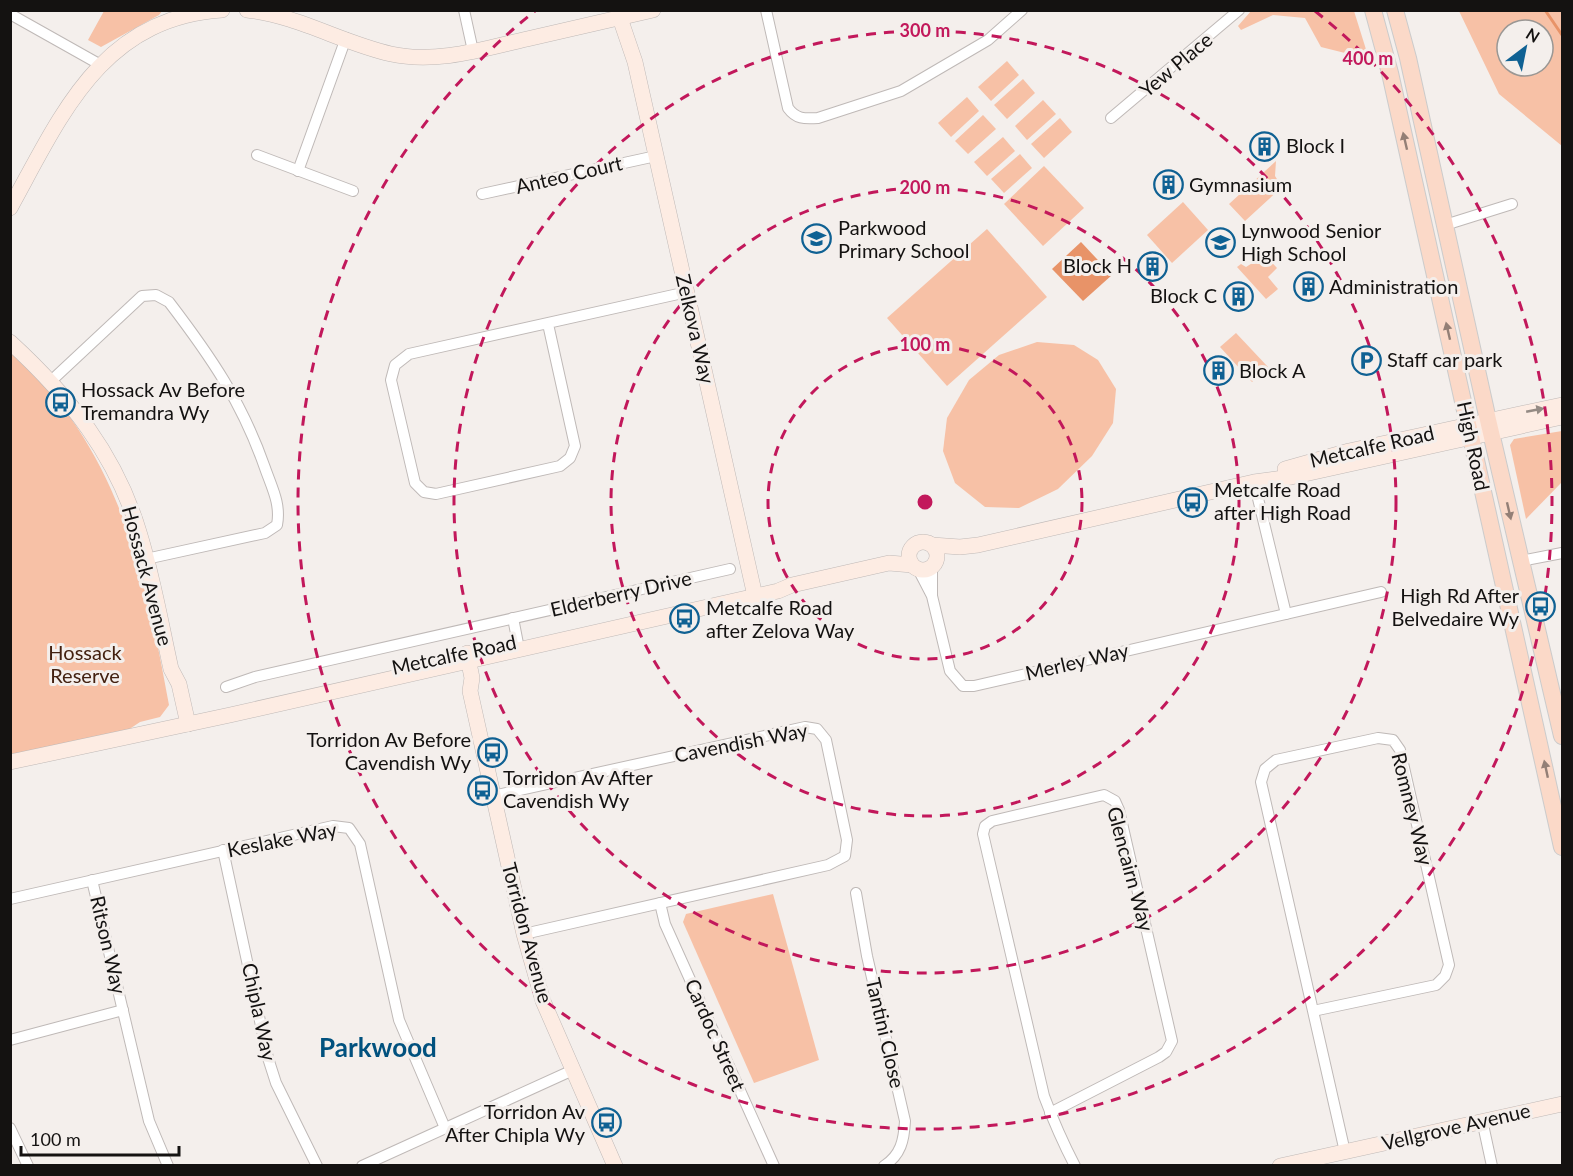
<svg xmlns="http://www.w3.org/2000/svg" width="1573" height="1176" font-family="Lato,sans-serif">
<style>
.green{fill:#f7c1a6;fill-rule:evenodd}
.water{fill:#e89368}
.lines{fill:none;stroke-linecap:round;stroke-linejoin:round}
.stream{stroke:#e89368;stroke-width:3}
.street-casing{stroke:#bfb9b7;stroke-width:12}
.secondary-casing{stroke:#bfb9b7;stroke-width:16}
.primary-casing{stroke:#cbcbcb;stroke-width:18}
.street{stroke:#fff;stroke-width:10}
.secondary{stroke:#fdece3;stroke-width:15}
.primary{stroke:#fbd9c8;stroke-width:16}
.oneway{fill:#937f76}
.oneway2{fill:#948a84}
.ring{fill:none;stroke:#c2185b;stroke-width:3;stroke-dasharray:10 8}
.labels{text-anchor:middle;stroke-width:6;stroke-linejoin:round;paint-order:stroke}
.street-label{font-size:20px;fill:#141211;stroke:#f4efec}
.poi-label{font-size:20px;fill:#141211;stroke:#f4efec;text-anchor:start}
.park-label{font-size:20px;fill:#432110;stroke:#f4efec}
.district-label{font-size:26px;font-weight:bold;fill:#01517e;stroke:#f4efec}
.centre{fill:#c2185b;stroke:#f4efec;stroke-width:3}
.ring-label{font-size:18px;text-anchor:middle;font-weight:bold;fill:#c2185b;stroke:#f4efec;stroke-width:6;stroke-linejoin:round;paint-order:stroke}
</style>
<rect width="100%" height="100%" fill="#f4efec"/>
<g class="green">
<polygon points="104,11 104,10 162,11 159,15 101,47 88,40"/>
<polygon points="1251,11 1354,11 1369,59 1321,47 1305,18 1273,15 1241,30 1238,26"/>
<path d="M1459 11H1562V146L1499 94ZM1507 30H1543V66H1507Z"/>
<polygon points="1007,61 1019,75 991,101 978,87"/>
<polygon points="1023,79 1035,93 1007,119 994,105"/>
<polygon points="967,97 979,111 951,137 938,123"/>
<polygon points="1043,100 1056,114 1027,140 1015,126"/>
<polygon points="983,115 996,129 968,154 955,141"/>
<polygon points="1060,118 1072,132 1044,158 1031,144"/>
<polygon points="1003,137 1015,151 987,176 974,162"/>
<polygon points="1020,154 1032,168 1004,193 991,179"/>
<polygon points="1276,161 1275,176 1282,187 1245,221 1229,204"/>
<polygon points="1044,166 1084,208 1043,246 1004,204"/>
<polygon points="1183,202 1208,230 1172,263 1147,235"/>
<polygon points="987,229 1047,297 947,386 887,318"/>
<polygon points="1265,255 1277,268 1268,277 1278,289 1266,299 1237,267 1241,264 1246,267"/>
<polygon points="1236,333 1268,367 1252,382 1220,347"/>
<polygon points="1037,342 1074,345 1098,360 1116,389 1113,423 1092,456 1058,489 1019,508 985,507 955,483 943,451 947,418 969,380 999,355"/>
<path d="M11 351C119 449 144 568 169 705L160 717 140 722 119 736 11 759Z"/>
<polygon points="1562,431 1562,482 1526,519 1510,445 1514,439"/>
<polygon points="773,894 819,1060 754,1083 683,922 686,914"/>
</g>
<polygon class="water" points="1081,242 1112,275 1083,301 1052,269"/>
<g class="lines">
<polyline class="stream" points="1545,10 1562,35"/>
<defs>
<g id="street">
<polyline points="464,10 473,51"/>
<path d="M766 10 788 108C796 119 804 119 818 118L901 91 988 40 1022 10"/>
<polyline points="10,14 99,64"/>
<polyline points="1111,118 1239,10"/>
<polyline points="257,155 353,191"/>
<polyline points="298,171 346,38"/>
<polyline points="482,194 656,156"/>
<polyline points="1445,225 1512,204"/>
<polyline points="548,324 575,446 570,458 560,466 436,494 424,492 415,483 391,380 395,365 409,354 687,292"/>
<path d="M51 381 142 296 156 295 169 302C211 357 242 402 265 468 272 488 281 504 277 525L265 533 146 559"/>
<polyline points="1254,482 1286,614"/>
<polyline points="1521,561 1562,553"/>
<polyline points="918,569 932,596 950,671 963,686 974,686 1381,592"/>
<polyline points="932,595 932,567"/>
<polyline points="513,618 519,649"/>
<polyline points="226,687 255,677 730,569"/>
<polyline points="493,796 805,727 817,729 826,740 847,840 845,856 828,865 524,934"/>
<polyline points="223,850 268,1058 276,1083 317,1166"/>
<polyline points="92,880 149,1121 168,1166"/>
<path d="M856 893 867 956 905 1121C904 1140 901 1155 884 1166"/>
<polyline points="10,899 333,826 349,828 360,844 399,1020 445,1128"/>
<polyline points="660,903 665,924 774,1166"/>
<polyline points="1313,1011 1261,782 1265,769 1276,760 1378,738 1393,740 1400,750 1449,965 1445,976 1436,985 1313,1011 1345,1152"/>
<polyline points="10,1040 123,1010"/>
<path d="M1050 1113 1159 1057 1166 1052 1172 1041 1119 810 1115 801 1104 795 992 821 985 826 983 834 1044 1096C1053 1120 1063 1143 1075 1166"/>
<polyline points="1482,1120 1492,1166"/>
<polyline points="10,1128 28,1166"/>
<polyline points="362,1166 573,1070"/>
</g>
<g id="secondary">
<path d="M247 10C299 16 342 43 391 54 437 64 483 49 527 39 569 29 611 20 653 10"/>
<polyline points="620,18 635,62 755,596"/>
<path d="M10 208C61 116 101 18 222 10"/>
<path d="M10 342C69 396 116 455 139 532 153 577 161 624 171 669L179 684 188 724"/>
<polyline points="1285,469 1349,451 1562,405"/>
<circle cx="923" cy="556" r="14"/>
<polyline points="932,545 960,547 978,545 1254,482 1291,477 1562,417"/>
<polyline points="467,653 472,678 470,691 524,934 543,1001 615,1166"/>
<polyline points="10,762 230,715 778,591 792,585 889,563 912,565"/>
<polyline points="1280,1166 1562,1104"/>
</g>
<g id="primary">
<polyline points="1373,10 1390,73 1562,847"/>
<polyline points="1395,10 1408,58 1488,420 1562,736"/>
</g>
</defs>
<use href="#street" class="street-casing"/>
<use href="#secondary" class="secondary-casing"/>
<use href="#primary" class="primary-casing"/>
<use href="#street" class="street"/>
<use href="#secondary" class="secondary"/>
<use href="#primary" class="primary"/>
</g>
<defs><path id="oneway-solid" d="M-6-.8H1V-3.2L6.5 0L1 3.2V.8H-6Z" transform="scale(1.5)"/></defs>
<g class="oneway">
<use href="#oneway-solid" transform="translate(1405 141) rotate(-103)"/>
<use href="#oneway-solid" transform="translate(1448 331) rotate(-103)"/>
<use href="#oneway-solid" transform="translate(1509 511) rotate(77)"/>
<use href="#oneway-solid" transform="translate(1546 769) rotate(-102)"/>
</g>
<use class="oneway2" href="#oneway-solid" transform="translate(1535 410) rotate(-11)"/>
<g class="ring">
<circle cx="925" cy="502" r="157"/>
<circle cx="925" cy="502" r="314"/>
<circle cx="925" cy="502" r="471"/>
<path d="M1315 11A627 627 0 1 1 535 11"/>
</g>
<defs>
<symbol id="building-ring" viewBox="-11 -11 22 22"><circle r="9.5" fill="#f4efec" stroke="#0f6193" stroke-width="1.5"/><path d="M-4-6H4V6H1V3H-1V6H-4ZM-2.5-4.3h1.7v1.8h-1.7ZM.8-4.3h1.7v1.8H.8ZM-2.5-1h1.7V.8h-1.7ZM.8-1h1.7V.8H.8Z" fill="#0f6193"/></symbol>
<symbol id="school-ring" viewBox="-11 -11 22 22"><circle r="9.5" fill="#f4efec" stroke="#0f6193" stroke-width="1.5"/><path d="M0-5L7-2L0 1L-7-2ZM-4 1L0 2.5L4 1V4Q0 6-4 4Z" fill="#0f6193"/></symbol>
<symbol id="parking-ring" viewBox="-11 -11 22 22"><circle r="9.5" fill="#f4efec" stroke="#0f6193" stroke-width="1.5"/><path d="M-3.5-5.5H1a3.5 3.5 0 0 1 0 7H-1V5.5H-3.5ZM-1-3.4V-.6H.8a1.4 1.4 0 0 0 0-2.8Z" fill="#0f6193"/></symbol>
<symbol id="bus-ring" viewBox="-11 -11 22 22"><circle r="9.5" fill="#f4efec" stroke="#0f6193" stroke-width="1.5"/><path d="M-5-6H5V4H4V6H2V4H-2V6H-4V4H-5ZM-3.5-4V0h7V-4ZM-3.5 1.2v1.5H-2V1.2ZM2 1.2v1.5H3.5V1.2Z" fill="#0f6193"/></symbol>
</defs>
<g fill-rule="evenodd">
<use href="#building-ring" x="1248" y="130" width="33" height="33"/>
<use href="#building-ring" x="1152" y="168" width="33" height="33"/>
<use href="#school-ring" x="800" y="222" width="33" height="33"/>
<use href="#school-ring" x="1204" y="226" width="33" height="33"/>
<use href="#building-ring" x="1136" y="250" width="33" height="33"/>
<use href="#building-ring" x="1292" y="270" width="33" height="33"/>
<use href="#building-ring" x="1222" y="280" width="33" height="33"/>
<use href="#parking-ring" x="1350" y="344" width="33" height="33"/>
<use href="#building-ring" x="1202" y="354" width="33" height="33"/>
<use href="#bus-ring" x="44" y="386" width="33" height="33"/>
<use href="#bus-ring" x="1176" y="486" width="33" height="33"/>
<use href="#bus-ring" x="1524" y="590" width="33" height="33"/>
<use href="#bus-ring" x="668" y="602" width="33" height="33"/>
<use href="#bus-ring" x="476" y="736" width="33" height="33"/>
<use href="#bus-ring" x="466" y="774" width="33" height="33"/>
<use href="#bus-ring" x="590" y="1106" width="33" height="33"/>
</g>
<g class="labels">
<g class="street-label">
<text transform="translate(1176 65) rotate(-40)" y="7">Yew Place</text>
<text transform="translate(569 175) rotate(-13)" y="7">Anteo Court</text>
<text transform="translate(695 329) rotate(77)" y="7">Zelkova Way</text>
<text transform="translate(1473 446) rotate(78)" y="7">High Road</text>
<text transform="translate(1372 447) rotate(-13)" y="7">Metcalfe Road</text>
<text transform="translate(147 576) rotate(75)" y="7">Hossack Avenue</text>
<text transform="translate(621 594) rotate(-13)" y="7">Elderberry Drive</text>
<text transform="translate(454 655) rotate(-12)" y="7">Metcalfe Road</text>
<text transform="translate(1077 662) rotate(-13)" y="7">Merley Way</text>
<text transform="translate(741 743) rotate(-11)" y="7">Cavendish Way</text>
<text transform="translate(1412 809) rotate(76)" y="7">Romney Way</text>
<text transform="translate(282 840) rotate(-11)" y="7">Keslake Way</text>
<text transform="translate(1130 869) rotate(75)" y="7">Glencairn Way</text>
<text transform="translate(527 933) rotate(75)" y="7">Torridon Avenue</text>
<text transform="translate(108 945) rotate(77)" y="7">Ritson Way</text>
<text transform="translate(259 1012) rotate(78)" y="7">Chipla Way</text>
<text transform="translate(885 1033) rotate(77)" y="7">Tantini Close</text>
<text transform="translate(715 1035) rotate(66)" y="7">Cardoc Street</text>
<text transform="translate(1456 1127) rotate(-13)" y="7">Vellgrove Avenue</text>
</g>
<g class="poi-label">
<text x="1286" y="153">Block I</text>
<text x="1189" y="192">Gymnasium</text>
<text x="838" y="235">Parkwood<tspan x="838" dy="23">Primary School</tspan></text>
<text x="1241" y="238">Lynwood Senior<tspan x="1241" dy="23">High School</tspan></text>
<text x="1132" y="273" text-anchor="end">Block H</text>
<text x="1329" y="294">Administration</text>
<text x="1217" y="303" text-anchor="end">Block C</text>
<text x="1387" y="367">Staff car park</text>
<text x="1239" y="378">Block A</text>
<text x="81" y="397">Hossack Av Before<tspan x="81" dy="23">Tremandra Wy</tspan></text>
<text x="1214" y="497">Metcalfe Road<tspan x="1214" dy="23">after High Road</tspan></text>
<text x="1519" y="603" text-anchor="end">High Rd After<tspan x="1519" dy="23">Belvedaire Wy</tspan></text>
<text x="706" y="615">Metcalfe Road<tspan x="706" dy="23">after Zelova Way</tspan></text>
<text x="471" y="747" text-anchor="end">Torridon Av Before<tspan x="471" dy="23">Cavendish Wy</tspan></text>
<text x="503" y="785">Torridon Av After<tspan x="503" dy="23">Cavendish Wy</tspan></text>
<text x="585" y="1119" text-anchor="end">Torridon Av<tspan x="585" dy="23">After Chipla Wy</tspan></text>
</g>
<g class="park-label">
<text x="85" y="660">Hossack<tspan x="85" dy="23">Reserve</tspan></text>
</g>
<g class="district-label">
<text x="378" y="1057">Parkwood</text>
</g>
</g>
<circle cx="925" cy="502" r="9" class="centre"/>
<g class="ring-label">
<text x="925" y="37">300 m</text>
<text x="1368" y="65">400 m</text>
<text x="925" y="194">200 m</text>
<text x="925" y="351">100 m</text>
</g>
<rect width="1573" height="1176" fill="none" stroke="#141211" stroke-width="24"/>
<g transform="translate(1525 48) rotate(32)"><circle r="28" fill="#f4efec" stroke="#9a9794" stroke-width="1.5"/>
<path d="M0-4.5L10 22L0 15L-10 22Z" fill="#0f6193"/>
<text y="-9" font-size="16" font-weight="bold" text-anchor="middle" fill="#141211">N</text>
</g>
<path d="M21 1146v9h158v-9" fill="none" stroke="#141211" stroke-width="3"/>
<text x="30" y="1146" font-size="18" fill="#141211" stroke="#f4efec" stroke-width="4.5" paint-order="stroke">100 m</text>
</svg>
